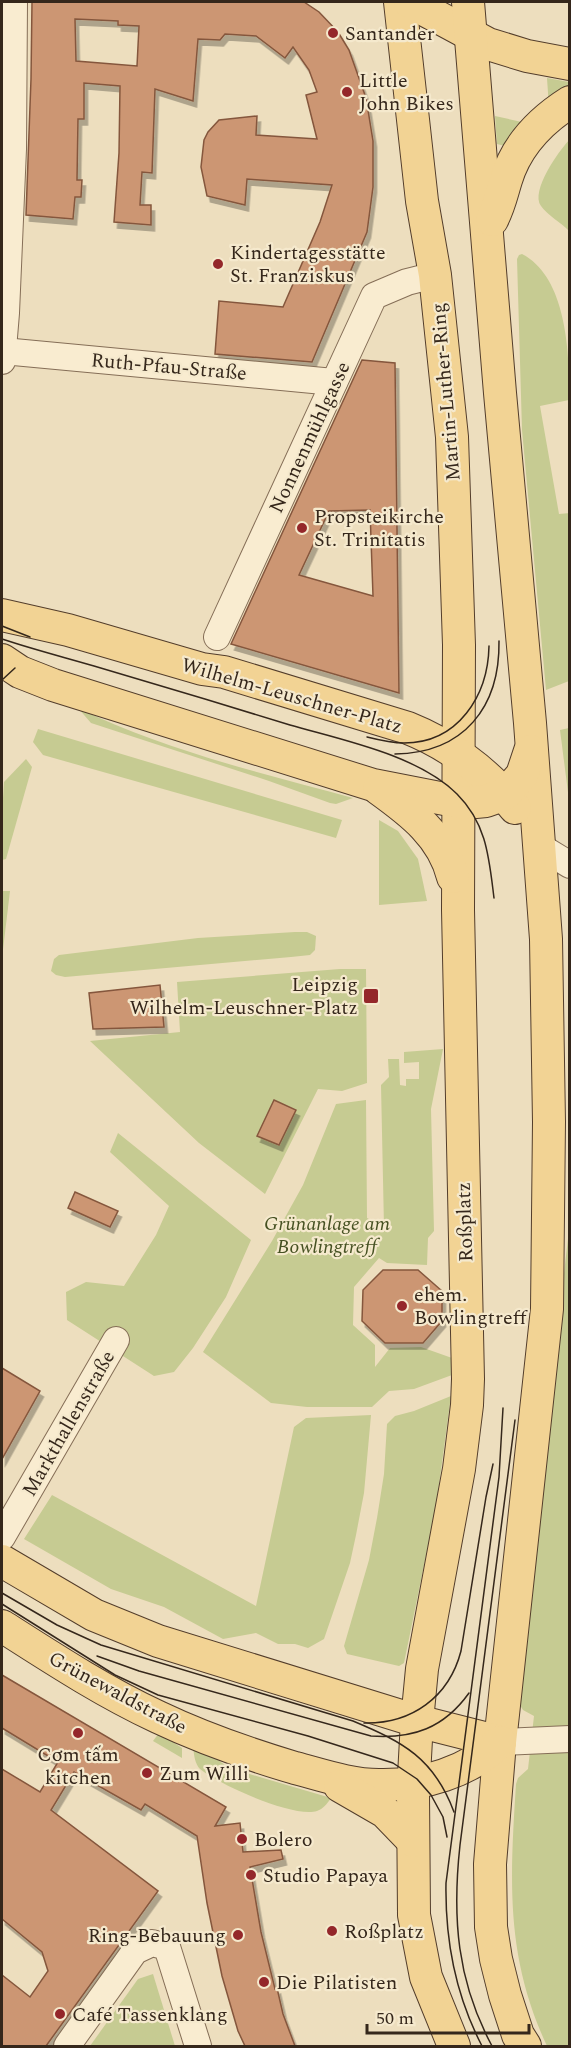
<svg xmlns="http://www.w3.org/2000/svg" width="571" height="2048" font-family="Spectral,serif">
<style>
.green{fill:#c6cb92}
.building{fill:#cc9673;stroke:#85573d;stroke-width:1.5;fill-rule:evenodd;filter:url(#shadow)}
.lines{fill:none;stroke-linecap:round;stroke-linejoin:round}
.minor-casing{stroke:#856e57;stroke-width:28}
.major-casing{stroke:#533d2b;stroke-width:34}
.minor{stroke:#f9ecd0;stroke-width:26}
.major{stroke:#f2d394;stroke-width:32}
.tram{stroke:#35271b;stroke-width:1.5}
.poi-dot{fill:#94272a;stroke:#f5e9cd;stroke-width:2}
.labels{text-anchor:middle;stroke-width:4.5;stroke-linejoin:round;paint-order:stroke}
.poi-label{font-size:20px;fill:#35271b;stroke:#f5e9cd;text-anchor:start}
.street-label{font-size:20px;fill:#35271b;stroke:#f5e9cd}
.park-label{font-size:20px;font-style:italic;fill:#465122;stroke:#f5e9cd}
</style>
<defs>
<filter id="shadow"><feDropShadow dx="3.5" dy="6" stdDeviation="0" flood-color="#0004"/></filter>
</defs>
<rect width="100%" height="100%" fill="#eddebe"/>
<g class="green">
<polygon points="547,78 569,82 569,94 549,108"/>
<polygon points="495,116 531,124 513,148 497,144"/>
<path d="M569 140V231C562 223 547 215 541 206 530 191 559 151 569 140Z"/>
<path d="M522 254C567 277 570 355 569 400L540 406 559 514 570 513 569 681 546 690 522 430 517 259 519 255Z"/>
<path d="M78 708C165 750 260 773 353 798L336 804 330 803 269 781 91 723Z"/>
<polygon points="569,728 570,728 569,800 560,730"/>
<polygon points="38,729 342,820 336,838 43,755 33,742"/>
<polygon points="26,759 32,767 6,859 2,860 2,815 4,782"/>
<polygon points="379,820 398,831 418,859 427,901 379,905"/>
<polygon points="2,891 10,891 2,958"/>
<polygon points="295,932 307,932 316,936 315,950 310,955 291,957 65,977 56,975 51,971 54,959 59,955 198,938"/>
<polygon points="340,969 366,969 367,1083 342,1091 318,1089 265,1194 199,1143 90,1041 180,1032 177,982"/>
<polygon points="443,1049 431,1109 434,1231 428,1238 427,1265 387,1263 379,1258 354,1287 353,1325 375,1345 375,1367 390,1348 421,1347 452,1358 452,1375 414,1389 389,1391 372,1407 307,1407 271,1403 203,1352 272,1241 303,1185 336,1104 366,1100 367,1218 384,1227 381,1085 389,1077 388,1059 399,1059 400,1085 406,1086 406,1079 419,1079 419,1062 404,1063 404,1052"/>
<polygon points="118,1133 251,1240 226,1297 193,1348 174,1372 154,1376 67,1320 66,1292 86,1282 124,1286 156,1235 169,1206 110,1152"/>
<path d="M569 1230V2046H547C505 1956 510 1880 516 1784L518 1778 528 1769 534 1716 523 1710 518 1702 528 1583Z"/>
<polygon points="451,1396 436,1507 404,1663 399,1666 347,1654 344,1646 369,1560 377,1518 384,1474 387,1424 395,1416 414,1411"/>
<polygon points="371,1415 364,1493 356,1535 350,1563 324,1639 308,1648 295,1644 278,1644 256,1633 223,1639 164,1607 111,1589 24,1539 52,1495 256,1606 294,1427 306,1418"/>
<polygon points="159,1733 182,1748 182,1758 153,1741"/>
<path d="M193 1747 206 1751 229 1768 331 1798C327 1804 323 1809 317 1811 293 1818 220 1785 200 1769 195 1764 194 1755 193 1747Z"/>
<polygon points="153,1974 175,2046 90,2046 138,1979"/>
</g>
<g class="building">
<path d="M32 2H304L319 12 338 32 349 50 366 98 373 141V187L367 232 312 362 215 354 219 301 283 307 320 222 332 185 247 179 245 205 207 196 201 167 204 140 208 132 219 120 257 116 256 135 317 139 306 95 317 92 309 70 293 47 285 58 256 36 225 34 220 40 198 39 193 101 155 89 152 173 142 172 140 205H151V225L114 222 119 153 120 86 84 83V119H78L77 180H82L81 197H75L73 219 26 215 31 79ZM75 19 118 21V25L139 26 137 66 76 61Z"/>
<path d="M362 360 395 363 399 693 231 644ZM370 510 373 596 299 575 329 511Z"/>
<polygon points="160,985 164,1027 93,1029 89,993"/>
<polygon points="274,1100 296,1110 279,1145 257,1136"/>
<polygon points="75,1192 118,1211 110,1227 68,1208"/>
<polygon points="383,1270 418,1270 442,1291 442,1321 423,1343 385,1343 362,1321 363,1290"/>
<polygon points="2,1368 40,1391 2,1459"/>
<polygon points="2,1675 226,1807 215,1826 240,1823 243,1852 281,1850 283,1859 250,1867 261,1932 275,1989 277,1988 283,2014 295,2046 245,2046 238,2031 222,1976 207,1903 197,1836 145,1804 141,1810 74,1772 51,1810 158,1891 46,2046 2,2046 2,1975 30,1997 48,1971 42,1952 2,1919 2,1769 40,1792 58,1762 2,1728"/>
</g>
<g class="lines">
<defs>
<g id="minor">
<polyline points="3,351 334,382"/>
<polyline points="2,361 6,313 13,149 14,2"/>
<polyline points="217,637 374,296 407,282 435,275"/>
<polyline points="539,846 570,865"/>
<polyline points="2,1537 116,1340"/>
<polyline points="500,1742 570,1739"/>
<polyline points="67,2046 135,1951 152,1943 167,1947 198,2046"/>
</g>
<g id="major">
<polyline points="400,2 422,201 435,275 452,437 459,645 458,910 468,1379 467,1405 459,1469 422,1669 417,1721 413,1794 414,1915 426,1977 454,2046"/>
<polyline points="410,2 488,44 527,56 570,64"/>
<polyline points="468,2 500,393 530,723 546,939 549,1122 547,1309 500,1742 490,1864 491,1927 496,1959 505,1995 518,2035 525,2046"/>
<path d="M492 220C500 204 501 196 506 180 516 146 540 121 570 102"/>
<path d="M2 615 68 630 202 669 224 672 408 728C448 744 488 772 515 808"/>
<polyline points="2,660 20,672 53,685 373,785 465,803 486,801 503,795 508,791 522,775 530,751"/>
<path d="M379 789C411 812 443 836 453 877"/>
<polyline points="2,1561 94,1615 158,1641 417,1721 500,1742"/>
<path d="M2 1626C52 1658 104 1692 158 1717 202 1738 248 1754 295 1768 322 1775 350 1785 379 1785 422 1786 469 1772 500 1742"/>
<polyline points="340,1786 385,1812 413,1841"/>
</g>
</defs>
<use href="#minor" class="minor-casing"/>
<use href="#major" class="major-casing"/>
<use href="#minor" class="minor"/>
<use href="#major" class="major"/>
<g class="tram">
<polyline points="2,626 30,637"/>
<path d="M2 639C32 649 63 657 94 666 159 685 225 705 290 725 342 740 418 755 457 794 487 824 489 858 494 898"/>
<polyline points="2,680 15,668"/>
<path d="M367 737C379 740 391 743 404 743 458 743 488 696 489 646"/>
<path d="M395 754C464 753 500 707 499 641"/>
<path d="M2 1593 57 1625 101 1645 353 1721C403 1742 434 1758 454 1812"/>
<polyline points="2,1604 115,1675 158,1695 308,1736 393,1763 417,1779 431,1795 443,1817 447,1837"/>
<path d="M97 1656 139 1671 371 1736C413 1739 444 1728 469 1693"/>
<path d="M364 1723C412 1724 449 1697 461 1651L486 1497 493 1464"/>
<path d="M482 2046C456 1996 445 1939 446 1883L499 1477 503 1408"/>
<path d="M492 2046C457 1981 452 1918 460 1845L515 1420"/>
</g>
</g>
<g class="poi-dot">
<circle cx="333" cy="33" r="6"/>
<circle cx="347" cy="92" r="6"/>
<circle cx="218" cy="264" r="6"/>
<circle cx="302" cy="528" r="6"/>
<rect x="363" y="988" width="16" height="16" rx="3"/>
<circle cx="402" cy="1306" r="6"/>
<circle cx="78" cy="1733" r="6"/>
<circle cx="147" cy="1773" r="6"/>
<circle cx="242" cy="1839" r="6"/>
<circle cx="251" cy="1875" r="6"/>
<circle cx="332" cy="1931" r="6"/>
<circle cx="238" cy="1935" r="6"/>
<circle cx="264" cy="1982" r="6"/>
<circle cx="60" cy="2014" r="6"/>
</g>
<g class="labels">
<g class="poi-label">
<text x="345" y="40">Santander</text>
<text x="359" y="87">Little<tspan x="359" dy="23">John Bikes</tspan></text>
<text x="230" y="259">Kindertagesstätte<tspan x="230" dy="23">St. Franziskus</tspan></text>
<text x="314" y="523">Propsteikirche<tspan x="314" dy="23">St. Trinitatis</tspan></text>
<text x="358" y="991" text-anchor="end">Leipzig<tspan x="358" dy="23">Wilhelm-Leuschner-Platz</tspan></text>
<text x="414" y="1301">ehem.<tspan x="414" dy="23">Bowlingtreff</tspan></text>
<text x="78" y="1761" text-anchor="middle">Cơm tấm<tspan x="78" dy="23">kitchen</tspan></text>
<text x="159" y="1780">Zum Willi</text>
<text x="254" y="1846">Bolero</text>
<text x="263" y="1882">Studio Papaya</text>
<text x="344" y="1938">Roßplatz</text>
<text x="226" y="1942" text-anchor="end">Ring-Bebauung</text>
<text x="276" y="1989">Die Pilatisten</text>
<text x="72" y="2021">Café Tassenklang</text>
</g>
<g class="street-label">
<text transform="translate(169 366) rotate(5)" y="7">Ruth-Pfau-Straße</text>
<text transform="translate(445 392) rotate(-95)" y="7">Martin-Luther-Ring</text>
<text transform="translate(309 437) rotate(-65)" y="7">Nonnenmühlgasse</text>
<text transform="translate(292 695) rotate(16)" y="7">Wilhelm-Leuschner-Platz</text>
<text transform="translate(464 1222) rotate(-92)" y="7">Roßplatz</text>
<text transform="translate(68 1423) rotate(-60)" y="7">Markthallenstraße</text>
<text transform="translate(118 1692) rotate(28)" y="7">Grünewaldstraße</text>
</g>
<g class="park-label">
<text x="327" y="1230">Grünanlage am<tspan x="327" dy="23">Bowlingtreff</tspan></text>
</g>
</g>
<rect width="571" height="2048" fill="none" stroke="#35271b" stroke-width="6"/>
<path d="M367 2024v9h162v-9" fill="none" stroke="#35271b" stroke-width="3"/>
<text x="376" y="2024" font-size="18" fill="#35271b" stroke="#f5e9cd" stroke-width="4.5" paint-order="stroke">50 m</text>
</svg>
